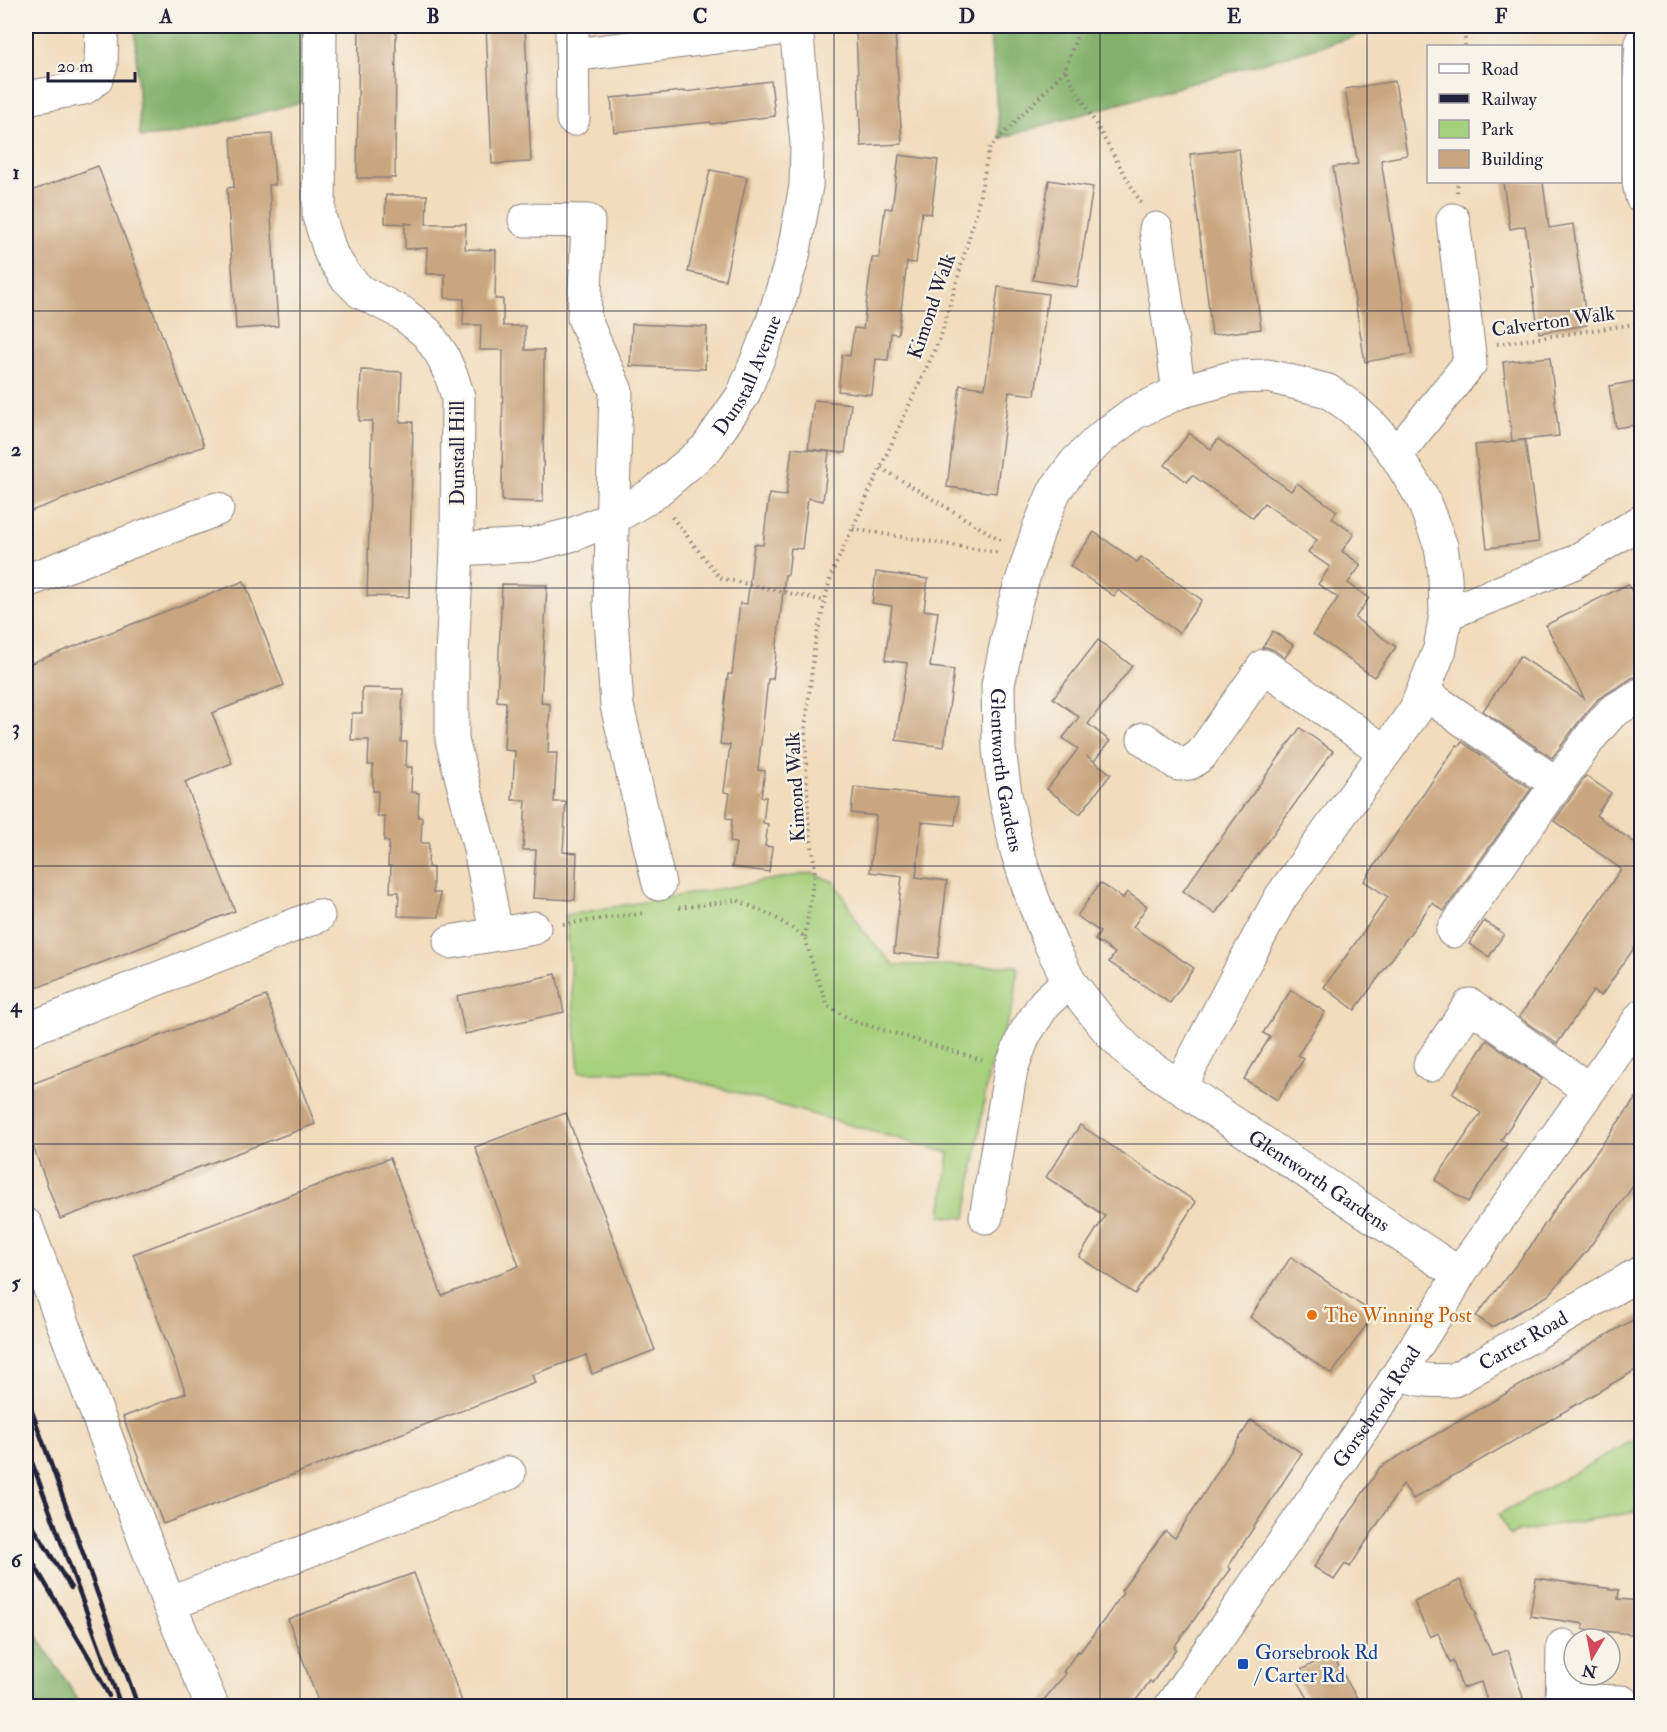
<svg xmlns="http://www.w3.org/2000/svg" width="1667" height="1732" font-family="'IM FELL Double Pica',serif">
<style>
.green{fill:#a5d07c;stroke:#64795c;stroke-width:1.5}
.forest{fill:#84b26c;stroke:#536a54;stroke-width:1.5}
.building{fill:#c9a67f}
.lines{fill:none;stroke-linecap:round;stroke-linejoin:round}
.minor-casing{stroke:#8a7f7b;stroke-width:35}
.path{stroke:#8a7f7b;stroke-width:4;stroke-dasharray:1.5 4.5;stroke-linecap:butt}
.minor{stroke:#fff;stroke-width:33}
.rail{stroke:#22223b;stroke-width:4.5}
.grid{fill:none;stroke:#22223b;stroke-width:1.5;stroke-opacity:0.55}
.food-dot{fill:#e8710a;stroke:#f7f3e8;stroke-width:2}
.transit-dot{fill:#1a4fb4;stroke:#f7f3e8;stroke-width:2}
.labels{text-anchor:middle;stroke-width:4.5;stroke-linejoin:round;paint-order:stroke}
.street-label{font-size:20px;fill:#22223b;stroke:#f7f3e8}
.food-label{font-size:20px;fill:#c56008;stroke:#f7f3e8;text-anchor:start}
.transit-label{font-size:20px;fill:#164399;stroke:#f7f3e8;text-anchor:start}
.neatline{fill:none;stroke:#22223b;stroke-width:2}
.grid-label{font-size:20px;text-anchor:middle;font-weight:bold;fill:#22223b}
</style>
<rect width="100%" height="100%" fill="#f7f3e8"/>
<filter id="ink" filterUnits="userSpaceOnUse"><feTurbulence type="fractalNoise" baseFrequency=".0167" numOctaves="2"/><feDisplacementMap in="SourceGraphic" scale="12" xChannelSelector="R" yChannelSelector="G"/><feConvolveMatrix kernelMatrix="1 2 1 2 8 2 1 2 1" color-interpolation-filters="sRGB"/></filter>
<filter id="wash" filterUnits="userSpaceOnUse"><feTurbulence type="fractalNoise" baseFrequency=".008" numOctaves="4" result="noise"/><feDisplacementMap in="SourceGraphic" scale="24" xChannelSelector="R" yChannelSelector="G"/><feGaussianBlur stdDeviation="1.35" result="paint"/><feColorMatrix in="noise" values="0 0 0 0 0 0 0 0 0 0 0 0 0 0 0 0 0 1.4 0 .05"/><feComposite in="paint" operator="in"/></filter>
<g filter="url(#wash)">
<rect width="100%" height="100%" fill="#f1dcbb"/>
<g class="green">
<polygon points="811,873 835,882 865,934 894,965 1018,966 1014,1004 989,1071 966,1218 941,1216 949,1153 663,1072 579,1072 566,915"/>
<polygon points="1641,1436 1641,1511 1517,1532 1510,1536 1499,1514"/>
</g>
<g class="forest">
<polygon points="135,26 304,26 306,101 177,134 140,137"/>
<polygon points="989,26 1391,26 1000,138"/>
<polygon points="26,1618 80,1703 81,1706 26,1706"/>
</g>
<g id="blocks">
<g class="building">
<polygon points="359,26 396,26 395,178 357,178"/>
<polygon points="486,26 525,26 531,162 492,164"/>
<polygon points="895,30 902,144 861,146 856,32"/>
<polygon points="771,81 775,116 711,124 711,122 614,132 611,98 684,91 685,92"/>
<polygon points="1395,81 1407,155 1381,160 1412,354 1365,362 1333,167 1358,164 1345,89"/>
<polygon points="272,134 275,185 269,185 278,326 236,329 227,188 234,187 231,137"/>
<polygon points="1239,149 1261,329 1212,335 1190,154"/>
<polygon points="899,155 938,160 931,214 922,212 916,263 907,262 898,334 891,333 888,360 876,359 872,395 838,391 842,355 850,356 854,328 863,329 872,258 879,258 885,208 892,209"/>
<polygon points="98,166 204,446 26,513 26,193"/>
<polygon points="710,170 747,177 725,280 688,272"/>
<polygon points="1049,180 1093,187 1077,287 1033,280"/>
<polygon points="1503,182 1543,182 1549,228 1573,224 1587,325 1539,333 1532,288 1534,288 1525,226 1510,229"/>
<polygon points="386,195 427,195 426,224 466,224 465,249 496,250 495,299 503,299 503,326 525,326 525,350 544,350 543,502 502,501 503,350 480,350 481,325 463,325 464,299 445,298 445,274 426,274 427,248 405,249 405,223 413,224 385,223"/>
<polygon points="998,287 1048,294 1035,395 1009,392 996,493 947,487 960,385 985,388"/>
<polygon points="632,324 707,327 705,369 630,366"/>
<polygon points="1550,357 1559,436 1512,441 1503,362"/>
<polygon points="361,370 402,372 400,422 413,422 409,597 367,596 372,421 359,421"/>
<polygon points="1641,380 1641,424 1616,428 1609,386"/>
<polygon points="814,400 851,404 845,453 808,449"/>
<polygon points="1189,433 1211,449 1218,439 1291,491 1297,483 1337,511 1332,518 1354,534 1342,551 1361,565 1348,583 1369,598 1355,618 1396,647 1374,677 1313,634 1338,598 1318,584 1330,567 1308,552 1317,540 1264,503 1253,518 1192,475 1187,482 1165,465"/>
<polygon points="1525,440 1539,542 1487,548 1475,445"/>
<polygon points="792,448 829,452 823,501 808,498 802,549 791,548 788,575 785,575 773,679 768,679 758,770 765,771 761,797 766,797 763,823 768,824 765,846 772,847 769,872 732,867 736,843 730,842 732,819 726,818 730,793 724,792 730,745 720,744 728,674 732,674 740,603 747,604 754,544 763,545 769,494 786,496"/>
<polygon points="1094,532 1137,562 1141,557 1202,600 1179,633 1118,590 1114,596 1070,566"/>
<polygon points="876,572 928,579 924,610 938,612 930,667 954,670 944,747 896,740 907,663 885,660 892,606 872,603"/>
<polygon points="244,581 284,685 212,713 232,763 185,782 235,911 26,992 26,665"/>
<polygon points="502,584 547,585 541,703 550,704 548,753 557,753 554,802 566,802 563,852 577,853 575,900 533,898 536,850 523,850 526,800 512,800 515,751 504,750 506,702 497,701"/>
<polygon points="1628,584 1641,610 1641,675 1632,678 1598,699 1577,724 1552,758 1483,711 1520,656 1584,698 1546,625"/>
<polygon points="1273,631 1293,645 1285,658 1274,650 1266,647 1262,648"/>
<polygon points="1098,640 1132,666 1088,724 1110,741 1094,761 1087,756 1111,774 1080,814 1047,789 1078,749 1063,738 1079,717 1053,698"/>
<polygon points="362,688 403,689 401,742 407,742 406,767 412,767 411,792 419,793 418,817 422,817 421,843 429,843 428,867 433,868 433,893 440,893 439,917 398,916 399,892 390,892 391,866 388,866 389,842 384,841 385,816 377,816 378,791 373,791 373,765 368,765 369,740 351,740 352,713 362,713"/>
<polygon points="1300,728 1333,751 1215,914 1183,891"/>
<polygon points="1462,742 1531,789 1444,911 1432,903 1355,1010 1324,987 1388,897 1364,881 1457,745 1459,746"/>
<polygon points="1586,776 1611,793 1596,815 1638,845 1641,839 1641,938 1601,996 1593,991 1557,1044 1519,1017 1621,869 1554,821"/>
<polygon points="854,787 958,798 955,825 922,822 916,877 947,881 938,958 894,953 902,876 870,872 876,816 851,813"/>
<polygon points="1100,883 1123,898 1127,892 1147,906 1133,927 1194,968 1170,1003 1109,962 1115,953 1095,940 1100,932 1077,916"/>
<polygon points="1484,921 1504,934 1489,957 1469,944"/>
<polygon points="556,974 564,1012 465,1034 457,996"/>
<polygon points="1291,990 1325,1012 1298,1055 1304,1059 1277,1100 1244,1079 1270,1037 1263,1033"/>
<polygon points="266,996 315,1124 60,1219 26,1127 26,1086"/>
<polygon points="1487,1040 1542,1079 1501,1140 1507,1144 1468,1202 1435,1180 1481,1113 1452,1093"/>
<polygon points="1641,1091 1641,1175 1586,1252 1549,1295 1492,1327 1476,1316 1530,1247 1552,1213"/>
<polygon points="566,1113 655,1350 592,1374 586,1355 532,1375 535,1383 163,1524 123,1417 186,1393 133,1254 390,1158 442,1296 519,1266 475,1147"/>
<polygon points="1080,1125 1196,1202 1135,1294 1079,1257 1105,1216 1046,1177"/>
<polygon points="1291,1257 1374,1314 1332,1374 1250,1317"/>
<polygon points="1641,1315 1641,1367 1413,1499 1403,1484 1350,1567 1345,1564 1334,1580 1314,1567 1380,1467"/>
<polygon points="1251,1420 1302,1453 1228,1567 1231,1569 1174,1647 1176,1649 1152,1683 1150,1681 1131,1707 1038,1707 1066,1673 1063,1672 1078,1651 1080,1652 1104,1620 1123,1593 1121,1591 1165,1531 1175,1538"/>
<polygon points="414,1573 464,1707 320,1707 288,1619"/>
<polygon points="1536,1578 1619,1590 1618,1599 1641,1601 1641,1635 1583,1629 1584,1624 1530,1616"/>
<polygon points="1460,1580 1477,1615 1475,1616 1492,1655 1508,1650 1523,1698 1499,1707 1489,1707 1481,1682 1462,1688 1453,1661 1450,1663 1438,1633 1430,1637 1414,1602"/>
<polygon points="1331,1653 1362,1707 1313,1707 1294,1674"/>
</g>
</g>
</g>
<g filter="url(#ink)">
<use href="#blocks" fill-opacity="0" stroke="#8a7f7b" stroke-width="1.5"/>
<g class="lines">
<defs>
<g id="minor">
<polyline points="320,26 319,216 331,254 345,276 361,292 402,313 427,333 442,355 452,378 458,397 457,549 452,657 452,740 480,849 496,933"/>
<polyline points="572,26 573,119"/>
<polyline points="1642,41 1635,163 1642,197"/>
<polyline points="573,55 796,27"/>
<polyline points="26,98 84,88 96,79 101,65 102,26"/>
<polyline points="525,220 588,221 584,318 616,391 610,603 617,706 659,884"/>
<polyline points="1156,229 1179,392"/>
<polyline points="1396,455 1470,363 1453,220"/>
<path id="s1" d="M457 549 531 545 574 534 613 518 653 494 706 449 743 395 772 324 793 256 806 186 807 144 796 26"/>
<polyline points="26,581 217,509"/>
<polyline points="1446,614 1573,563 1642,521"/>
<polyline points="1424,693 1557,784 1453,931"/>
<polyline points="1144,739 1178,764 1190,763 1201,755 1264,666 1385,752"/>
<polyline points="1557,784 1592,735 1612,712 1642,694"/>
<polyline points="450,942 534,928"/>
<polyline points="26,1030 318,916"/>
<polyline points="1430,1065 1470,1005 1589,1090"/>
<path id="s2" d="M1180 1086 1240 971 1281 897 1415 711 1440 649 1446 614 1445 576 1441 546 1422 497 1396 455 1376 430 1352 408 1328 391 1297 383 1268 376 1235 377 1179 392 1134 413 1102 437 1076 462 1055 490 1039 528 1015 603 998 685 999 749 1005 794 1017 851 1032 897 1051 945 1069 981 1107 1029 1135 1057 1459 1274"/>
<polyline points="986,1217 1011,1069 1024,1035 1045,1003 1069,981"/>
<polyline points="26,1225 169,1604 212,1706"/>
<path id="s3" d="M1400 1372C1421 1382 1431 1381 1454 1380L1642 1272"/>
<polyline points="169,1604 509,1473"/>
<polyline points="1562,1700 1622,1702"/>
<path id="s4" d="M1171 1706 1380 1403 1441 1307 1459 1274 1642 1016"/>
<polyline points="1562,1706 1563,1646"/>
</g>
</defs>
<use href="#minor" class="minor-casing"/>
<g class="path">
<polyline points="1080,26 1065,70 1141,203"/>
<polyline points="1465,26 1465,46"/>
<polyline points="1457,192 1458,182"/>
<polyline points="1637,324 1642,297"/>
<polyline points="1497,344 1642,323"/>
<polyline points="881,468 1004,542"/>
<polyline points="672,517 720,578 825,601"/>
<polyline points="853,529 1001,553"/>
<polyline points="679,908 737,900 773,916 805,937 814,970 828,1006 853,1021 982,1060"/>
<polyline points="563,924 645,913"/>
<polyline points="805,937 815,869 808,816 805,731 815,643 831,575 941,336 977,210 989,149 1065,70"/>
</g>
<use href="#minor" class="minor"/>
<g class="rail">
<polyline points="26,1395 138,1706"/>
<polyline points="26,1446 121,1706"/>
<polyline points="26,1515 71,1588"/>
<polyline points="26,1551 90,1659 109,1696"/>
</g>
</g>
</g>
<path class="grid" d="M300 26V1706M567 26V1706M834 26V1706M1100 26V1706M1367 26V1706M26 311H1642M26 588H1642M26 866H1642M26 1144H1642M26 1421H1642"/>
<circle class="food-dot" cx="1312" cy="1315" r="6"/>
<rect class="transit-dot" x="1237" y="1658" width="12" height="12" rx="3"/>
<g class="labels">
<g class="street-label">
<text transform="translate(931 306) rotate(-71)" y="7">Kimond Walk</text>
<text transform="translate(1553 321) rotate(-8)" y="7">Calverton Walk</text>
<text dy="7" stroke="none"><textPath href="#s1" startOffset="362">Dunstall Avenue</textPath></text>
<text transform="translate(457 453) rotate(-90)" y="7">Dunstall Hill</text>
<text dy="7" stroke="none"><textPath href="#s2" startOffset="1413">Glentworth Gardens</textPath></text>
<text transform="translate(795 787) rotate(-93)" y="7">Kimond Walk</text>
<text dy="7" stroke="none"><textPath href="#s2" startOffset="1958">Glentworth Gardens</textPath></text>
<text dy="7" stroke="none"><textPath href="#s3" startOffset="135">Carter Road</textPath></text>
<text dy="7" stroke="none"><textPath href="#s4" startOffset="363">Gorsebrook Road</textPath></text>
</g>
<g class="food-label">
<text x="1324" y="1322">The Winning Post</text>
</g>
<g class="transit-label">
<text x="1255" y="1659">Gorsebrook Rd<tspan x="1255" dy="23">/ Carter Rd</tspan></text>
</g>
</g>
<rect width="1667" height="1732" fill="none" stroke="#f7f3e8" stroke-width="66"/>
<rect x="1427" y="45" width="195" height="138" fill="#f7f3e8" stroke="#a29fa3" stroke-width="1.5"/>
<rect x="1439" y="64" width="30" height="9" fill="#ffffff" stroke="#a29fa3" stroke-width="1.5"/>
<text x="1481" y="75" font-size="18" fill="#22223b">Road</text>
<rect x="1439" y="94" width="30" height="9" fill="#22223b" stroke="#a29fa3" stroke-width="1.5"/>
<text x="1481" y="105" font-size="18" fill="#22223b">Railway</text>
<rect x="1439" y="120" width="30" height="18" fill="#a5d07c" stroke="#a29fa3" stroke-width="1.5"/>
<text x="1481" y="135" font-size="18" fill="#22223b">Park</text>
<rect x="1439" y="150" width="30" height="18" fill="#c9a67f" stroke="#a29fa3" stroke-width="1.5"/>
<text x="1481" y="165" font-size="18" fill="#22223b">Building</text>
<g transform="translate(1592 1657) rotate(190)"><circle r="28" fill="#f7f3e8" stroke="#a29fa3" stroke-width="1.5"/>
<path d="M0-4.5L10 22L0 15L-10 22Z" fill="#d1495b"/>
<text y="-9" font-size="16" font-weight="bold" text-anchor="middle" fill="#22223b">N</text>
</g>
<path d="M48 72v9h87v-9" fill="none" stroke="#22223b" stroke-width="3"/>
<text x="57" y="72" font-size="18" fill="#22223b" stroke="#f7f3e8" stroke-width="4.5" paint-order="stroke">20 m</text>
<rect x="33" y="33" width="1601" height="1666" class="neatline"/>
<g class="grid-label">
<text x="166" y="23">A</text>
<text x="433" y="23">B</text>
<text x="700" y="23">C</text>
<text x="967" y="23">D</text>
<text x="1234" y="23">E</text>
<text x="1501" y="23">F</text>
<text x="16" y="179">1</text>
<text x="16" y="456">2</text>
<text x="16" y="734">3</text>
<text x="16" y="1012">4</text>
<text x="16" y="1289">5</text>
<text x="16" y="1567">6</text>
</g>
</svg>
